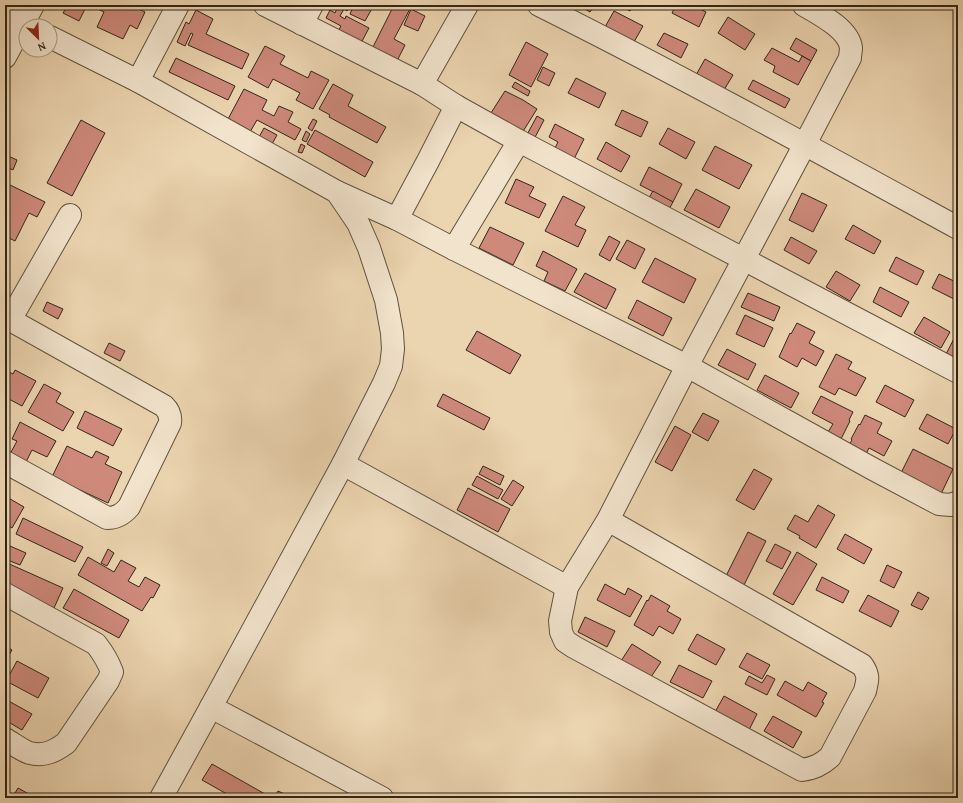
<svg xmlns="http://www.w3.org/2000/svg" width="963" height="803" font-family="'Gentium Book Plus',serif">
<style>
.building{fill:#ce897b;stroke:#322618}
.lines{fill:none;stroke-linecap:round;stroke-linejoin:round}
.minor-casing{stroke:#60523e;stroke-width:24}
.minor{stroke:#f2e3cc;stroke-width:22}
</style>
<rect width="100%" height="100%" fill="#ebd4b0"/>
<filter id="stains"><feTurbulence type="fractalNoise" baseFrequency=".005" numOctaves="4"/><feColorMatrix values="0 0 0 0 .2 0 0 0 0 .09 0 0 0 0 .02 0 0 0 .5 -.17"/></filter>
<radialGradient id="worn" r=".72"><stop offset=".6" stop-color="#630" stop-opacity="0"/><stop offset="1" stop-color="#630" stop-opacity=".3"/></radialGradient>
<g class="building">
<polygon points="68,5 87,5 79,21 63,13"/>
<polygon points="100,5 131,5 145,12 137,29 130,25 123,39 97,27 104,12 98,9"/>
<polygon points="337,5 350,5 347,11 344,9 340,16 345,19 346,16 369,28 360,45 337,33 341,26 326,18 330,10 335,13 338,6"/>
<polygon points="354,5 374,5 365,21 350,14"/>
<polygon points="394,5 412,5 394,39 405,45 395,65 370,53"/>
<polygon points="578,5 595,5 590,12"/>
<polygon points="619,5 634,5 630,11"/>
<polygon points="676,5 692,5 706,12 699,27 672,13"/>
<polygon points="411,9 425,16 418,31 404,25"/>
<polygon points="196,10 213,19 206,34 249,54 242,69 188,45 193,34 191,33 185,46 177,42 186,22 189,24"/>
<polygon points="614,11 643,26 634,42 605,27"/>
<polygon points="728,17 755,34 745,50 718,33"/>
<polygon points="664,33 688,44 681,58 657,45"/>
<polygon points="796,38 817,50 811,61 790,49"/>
<polygon points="526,42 548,54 531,87 509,75"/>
<polygon points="265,46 285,56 280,64 308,78 311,71 329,80 313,109 296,100 300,93 273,79 268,88 248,77"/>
<polygon points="772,48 799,62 802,56 811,61 798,85 773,72 775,66 764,60"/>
<polygon points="176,58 235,86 228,100 169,72"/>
<polygon points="705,59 733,75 724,90 696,75"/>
<polygon points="543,67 555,73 549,86 537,80"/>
<polygon points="576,78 606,93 599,108 568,93"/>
<polygon points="753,80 790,99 785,108 748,89"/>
<polygon points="515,82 530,91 528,96 512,87"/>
<polygon points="333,84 353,95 348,106 386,127 377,143 329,117 330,115 319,109"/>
<polygon points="244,89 267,100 262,110 274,116 279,106 293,112 288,122 301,129 295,140 257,120 250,132 227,121"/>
<polygon points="505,91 523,100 537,109 522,133 489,116"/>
<polygon points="622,110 648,122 641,137 615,125"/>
<polygon points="537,116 544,120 531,145 523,142"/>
<polygon points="313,119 317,121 312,131 308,128"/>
<polygon points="81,120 105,133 72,196 47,183"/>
<polygon points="555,124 584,139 573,161 554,150 558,142 549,137"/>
<polygon points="264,128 277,135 272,144 259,137"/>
<polygon points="668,128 695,142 686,159 659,144"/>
<polygon points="315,130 373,162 365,177 307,144"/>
<polygon points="306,131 310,134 306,142 302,140"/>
<polygon points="606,142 630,156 621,172 597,159"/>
<polygon points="301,144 305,146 302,153 298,152"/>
<polygon points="715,146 752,165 739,189 702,170"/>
<polygon points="6,155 17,160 13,170 5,166 5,157"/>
<polygon points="649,167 682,184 673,202 640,185"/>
<polygon points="516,179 534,187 529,196 546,204 539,218 505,203"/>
<polygon points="6,183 45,202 37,217 29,213 15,241 5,236 5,185"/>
<polygon points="696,189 730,207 719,228 684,210"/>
<polygon points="653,191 673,202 668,211 647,201"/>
<polygon points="802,193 827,205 813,232 789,220"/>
<polygon points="563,196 585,207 575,225 586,230 578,247 545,231"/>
<polygon points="853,225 881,241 874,254 845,239"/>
<polygon points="490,227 524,243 513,265 479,248"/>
<polygon points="609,236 620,242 610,261 599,255"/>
<polygon points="791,237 817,251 809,264 784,250"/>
<polygon points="627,240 645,249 635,269 616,259"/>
<polygon points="543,251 577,269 565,291 544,281 548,272 536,266"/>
<polygon points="896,257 924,271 917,285 889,271"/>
<polygon points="655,258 696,279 684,303 642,282"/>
<polygon points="836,271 860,285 850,301 826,287"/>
<polygon points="585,273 616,289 606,309 574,292"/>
<polygon points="939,274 958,283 958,301 932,288"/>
<polygon points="880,287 909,302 901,317 873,302"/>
<polygon points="748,293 780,307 774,321 741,307"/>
<polygon points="637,300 672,318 663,336 628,318"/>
<polygon points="47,302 63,309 58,319 43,311"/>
<polygon points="745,315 773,328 764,347 736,334"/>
<polygon points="924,317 950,332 941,348 914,333"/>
<polygon points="797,323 815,332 809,343 824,351 816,366 802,358 797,367 779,357 790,333 791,334"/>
<polygon points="477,331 521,355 510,374 466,350"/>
<polygon points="958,331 958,363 945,356"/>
<polygon points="109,343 125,351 120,361 104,353"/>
<polygon points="727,349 756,364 748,380 718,365"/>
<polygon points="836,354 852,362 848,369 866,378 856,396 839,388 835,395 819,387"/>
<polygon points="5,370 13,374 15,370 36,381 22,406 5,397"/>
<polygon points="765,375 799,393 791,408 757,390"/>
<polygon points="44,384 61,393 56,402 74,412 63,431 28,412"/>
<polygon points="885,385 914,400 905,417 876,402"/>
<polygon points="443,394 490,418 484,430 437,406"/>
<polygon points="821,396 853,412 849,420 850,421 841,439 828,432 833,424 812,413"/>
<polygon points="85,411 122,429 113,446 77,428"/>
<polygon points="703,413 719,421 708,441 692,432"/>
<polygon points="927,414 956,429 948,444 919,429"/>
<polygon points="865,415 882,423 877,433 892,441 884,456 869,448 865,456 848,447 852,440 851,439 859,424 860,425"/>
<polygon points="5,422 10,424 5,433"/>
<polygon points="20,422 56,441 47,457 32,450 26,462 10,454 17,441 12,439"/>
<polygon points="675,426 691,435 672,471 655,462"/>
<polygon points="67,446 92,458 96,451 109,457 105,464 122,472 108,503 52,477"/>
<polygon points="913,449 953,469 941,494 901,473"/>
<polygon points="483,466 504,476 500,485 479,474"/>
<polygon points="754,469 772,479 754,510 736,500"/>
<polygon points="477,476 503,490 498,499 472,485"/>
<polygon points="513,480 524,487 512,506 501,499"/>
<polygon points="468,488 510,509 498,532 457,510"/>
<polygon points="5,496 24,507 12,528 7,525 5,527"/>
<polygon points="818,505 835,515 816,548 799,538 800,536 787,529 795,515 808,522"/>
<polygon points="23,518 83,547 75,562 16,534"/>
<polygon points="748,532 766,541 741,591 723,582"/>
<polygon points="845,534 872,549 864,564 837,549"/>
<polygon points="775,544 791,552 782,569 766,561"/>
<polygon points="10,546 26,553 20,565 5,559"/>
<polygon points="108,549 114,553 107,566 101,563"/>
<polygon points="797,552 817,564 793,605 773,594"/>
<polygon points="88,557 114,572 121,560 136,568 128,581 139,587 145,577 160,585 153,598 151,597 142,611 78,575"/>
<polygon points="5,562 63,588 54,608 5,585"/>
<polygon points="887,565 902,572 894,588 880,581"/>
<polygon points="822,577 849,591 843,603 816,590"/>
<polygon points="605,584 625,595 628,588 642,596 630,617 597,600"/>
<polygon points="74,589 129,620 119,638 63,608"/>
<polygon points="918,592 929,598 922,610 911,605"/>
<polygon points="651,595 670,606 667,611 681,619 673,634 659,626 653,636 634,625 647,600 648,601"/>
<polygon points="868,595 899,611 891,627 859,611"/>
<polygon points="585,617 615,631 607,647 578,632"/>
<polygon points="697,634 725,649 716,665 688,650"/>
<polygon points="632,644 661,662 649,680 621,661"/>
<polygon points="5,646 12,650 5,662"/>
<polygon points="747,653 770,665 762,679 739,667"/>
<polygon points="17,661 49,678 38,698 6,681"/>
<polygon points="679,665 712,681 703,698 670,682"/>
<polygon points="767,675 775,679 767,695 745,684 749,676 762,683"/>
<polygon points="785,681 803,691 808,682 827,693 822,702 824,703 816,717 814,716 777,695"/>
<polygon points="724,696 757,714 749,730 715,712"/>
<polygon points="5,699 32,714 22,730 5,720"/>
<polygon points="773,716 802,732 793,748 764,731"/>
<polygon points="212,764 265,794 263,798 234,798 202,780"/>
<polygon points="18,788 36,798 12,798"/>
<polygon points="278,791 293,798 274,798"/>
</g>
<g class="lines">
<defs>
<g id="minor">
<polyline points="265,5 422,84 456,106 519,141 958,372"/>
<path d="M539 5C681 76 819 152 958 228"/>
<polyline points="5,15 27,26"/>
<polyline points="302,24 312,5"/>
<polyline points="50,37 138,81 337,192 358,223 369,248 386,300 392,333 393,349 391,366 384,383 343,464 211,707 161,798"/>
<polyline points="5,57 33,5"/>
<polyline points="138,81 178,5"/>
<polyline points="422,84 467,5"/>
<polyline points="337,192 397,219 454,249 687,366 873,469 939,504 951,505 958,502"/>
<polyline points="397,219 428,161 456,106"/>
<polyline points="454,249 519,141"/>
<path d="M5 317 164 406C169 411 171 416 170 423L129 507C123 514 117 518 107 518L5 462"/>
<polyline points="10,320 70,215"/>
<polyline points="343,464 567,587"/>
<path d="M608 520 862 665C869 675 868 679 865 691L830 757C821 765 814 768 802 770L574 647 565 641 561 632 560 621 567 587 608 520 687 366 805 144 850 58C850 55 851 51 851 48 849 29 819 14 804 5"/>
<path d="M5 594 96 644C103 653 108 661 112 672L108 681 66 743C55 751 44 757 30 753 24 752 12 743 5 739"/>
<polyline points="211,707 382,798"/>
</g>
</defs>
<use href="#minor" class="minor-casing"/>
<use href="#minor" class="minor"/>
</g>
<rect width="963" height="803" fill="none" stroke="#ebd4b0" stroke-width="20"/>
<rect x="6" y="6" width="951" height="791" fill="none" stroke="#322618" stroke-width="2"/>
<rect x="10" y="10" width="943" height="783" fill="none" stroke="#322618"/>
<g transform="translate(38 38) rotate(156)"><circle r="19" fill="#f2e3cc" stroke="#a59784"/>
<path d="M0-3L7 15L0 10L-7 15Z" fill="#8f2418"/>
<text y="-6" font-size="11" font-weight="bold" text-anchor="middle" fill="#322618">N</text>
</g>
<rect width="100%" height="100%" filter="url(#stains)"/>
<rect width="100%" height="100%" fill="url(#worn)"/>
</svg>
